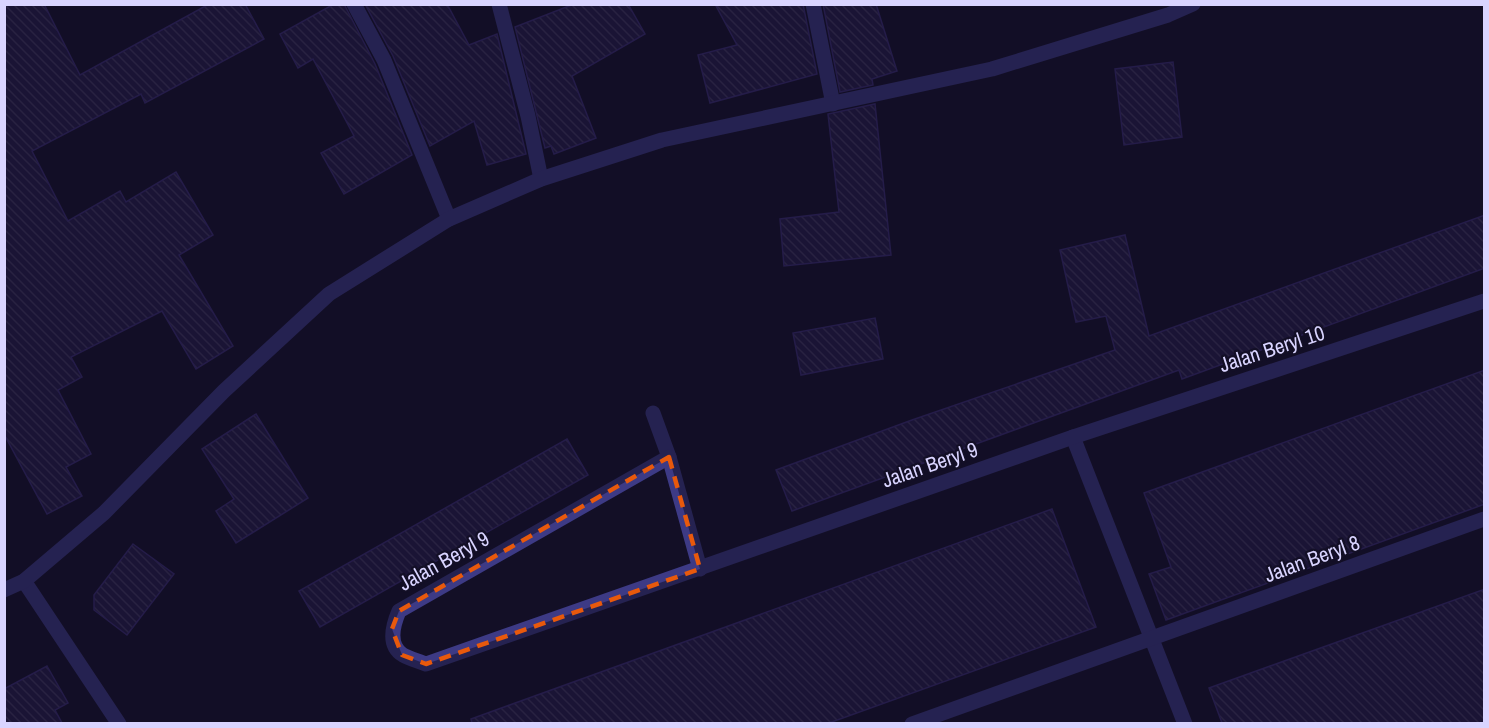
<svg xmlns="http://www.w3.org/2000/svg" width="1489" height="728" font-family="'Archivo Narrow',sans-serif">
<style>
.building{fill:url(#building-back-hatch);stroke:#3b2d73;stroke-width:1.5}
.lines{fill:none;stroke-linecap:round;stroke-linejoin:round}
.minor{stroke:#3d3a85;stroke-width:15}
.marked{fill:none;stroke:#e8590c;stroke-width:4.5;stroke-dasharray:12 8;stroke-linejoin:round}
.labels{text-anchor:middle;stroke-width:4.5;stroke-linejoin:round;paint-order:stroke}
.street-label{font-size:21px;fill:#d9d4ff;stroke:#130f26}
</style>
<defs>
<pattern id="building-back-hatch" width="6" height="6" patternUnits="userSpaceOnUse" patternTransform="scale(1.5)"><rect width="6" height="6" fill="#241b47"/><path d="M-1 5l2 2M0 0l6 6M5-1l2 2" fill="none" stroke="#433b63"/></pattern>
</defs>
<rect width="100%" height="100%" fill="#130f26"/>
<g class="building">
<polygon points="4,4 44,4 80,75 209,4 245,4 264,39 145,103 141,94 32,151 68,221 120,191 126,202 176,172 213,235 179,255 233,346 196,369 162,311 71,357 82,377 58,390 91,454 66,467 82,496 47,514 4,434"/>
<polygon points="334,4 344,4 375,64 412,155 344,194 321,153 354,136 313,59 298,68 280,34"/>
<polygon points="365,4 447,4 469,45 497,34 526,154 487,165 474,121 430,146 393,56"/>
<polygon points="574,4 628,4 645,34 572,76 596,138 554,154 551,146 545,148 515,27"/>
<polygon points="715,4 803,4 817,74 710,103 698,55 737,45"/>
<polygon points="823,4 876,4 897,71 872,79 873,85 840,92"/>
<polygon points="1173,62 1182,137 1124,145 1115,69"/>
<polygon points="875,104 891,255 784,266 780,219 839,212 828,114"/>
<polygon points="1485,215 1485,268 1182,379 1179,370 792,511 776,470 912,420 1115,350 1106,316 1076,322 1060,250 1125,235 1149,336"/>
<polygon points="875,318 883,359 801,375 793,333"/>
<polygon points="1485,370 1485,504 1166,620 1149,574 1171,567 1144,493"/>
<polygon points="256,414 308,498 236,543 216,511 234,499 202,449"/>
<polygon points="567,439 588,475 320,627 299,591"/>
<polygon points="1052,509 1096,627 829,723 472,723 471,719"/>
<polygon points="133,544 174,574 127,635 94,610 94,595"/>
<polygon points="1485,589 1485,723 1222,723 1209,688"/>
<polygon points="47,666 68,703 55,710 62,723 4,723 4,689"/>
</g>
<g class="lines">
<g class="minor">
<polyline points="354,4 384,60 449,219"/>
<polyline points="499,4 528,116 541,179"/>
<polyline points="813,4 833,104"/>
<polyline points="653,413 669,457 700,569"/>
<polyline points="1073,437 1185,724"/>
<path d="M669 457 399 611C393 625 387 645 403 655 410 659 419 661 426 664L1073 437 1484 301"/>
<polyline points="24,581 119,724"/>
<polyline points="4,590 24,581 104,513 224,391 329,294 449,219 541,179 662,140 992,69 1168,15 1193,4"/>
<polyline points="912,724 1484,519"/>
</g>
</g>
<path d="M0 0H1489V728H0ZM669 457 700 569 426 664 402 655 392 629 399 611Z" fill="#130f26" fill-opacity=".55" fill-rule="evenodd"/>
<path class="marked" d="M669 457 700 569 426 664 402 655 392 629 399 611Z"/>
<g class="labels">
<g class="street-label">
<text transform="translate(1272 349) rotate(-18)" y="7">Jalan Beryl 10</text>
<text transform="translate(930 465) rotate(-19)" y="7">Jalan Beryl 9</text>
<text transform="translate(1312 559) rotate(-20)" y="7">Jalan Beryl 8</text>
<text transform="translate(444 561) rotate(-29)" y="7">Jalan Beryl 9</text>
</g>
</g>
<rect width="1489" height="728" fill="none" stroke="#d9d4ff" stroke-width="12"/>
</svg>
